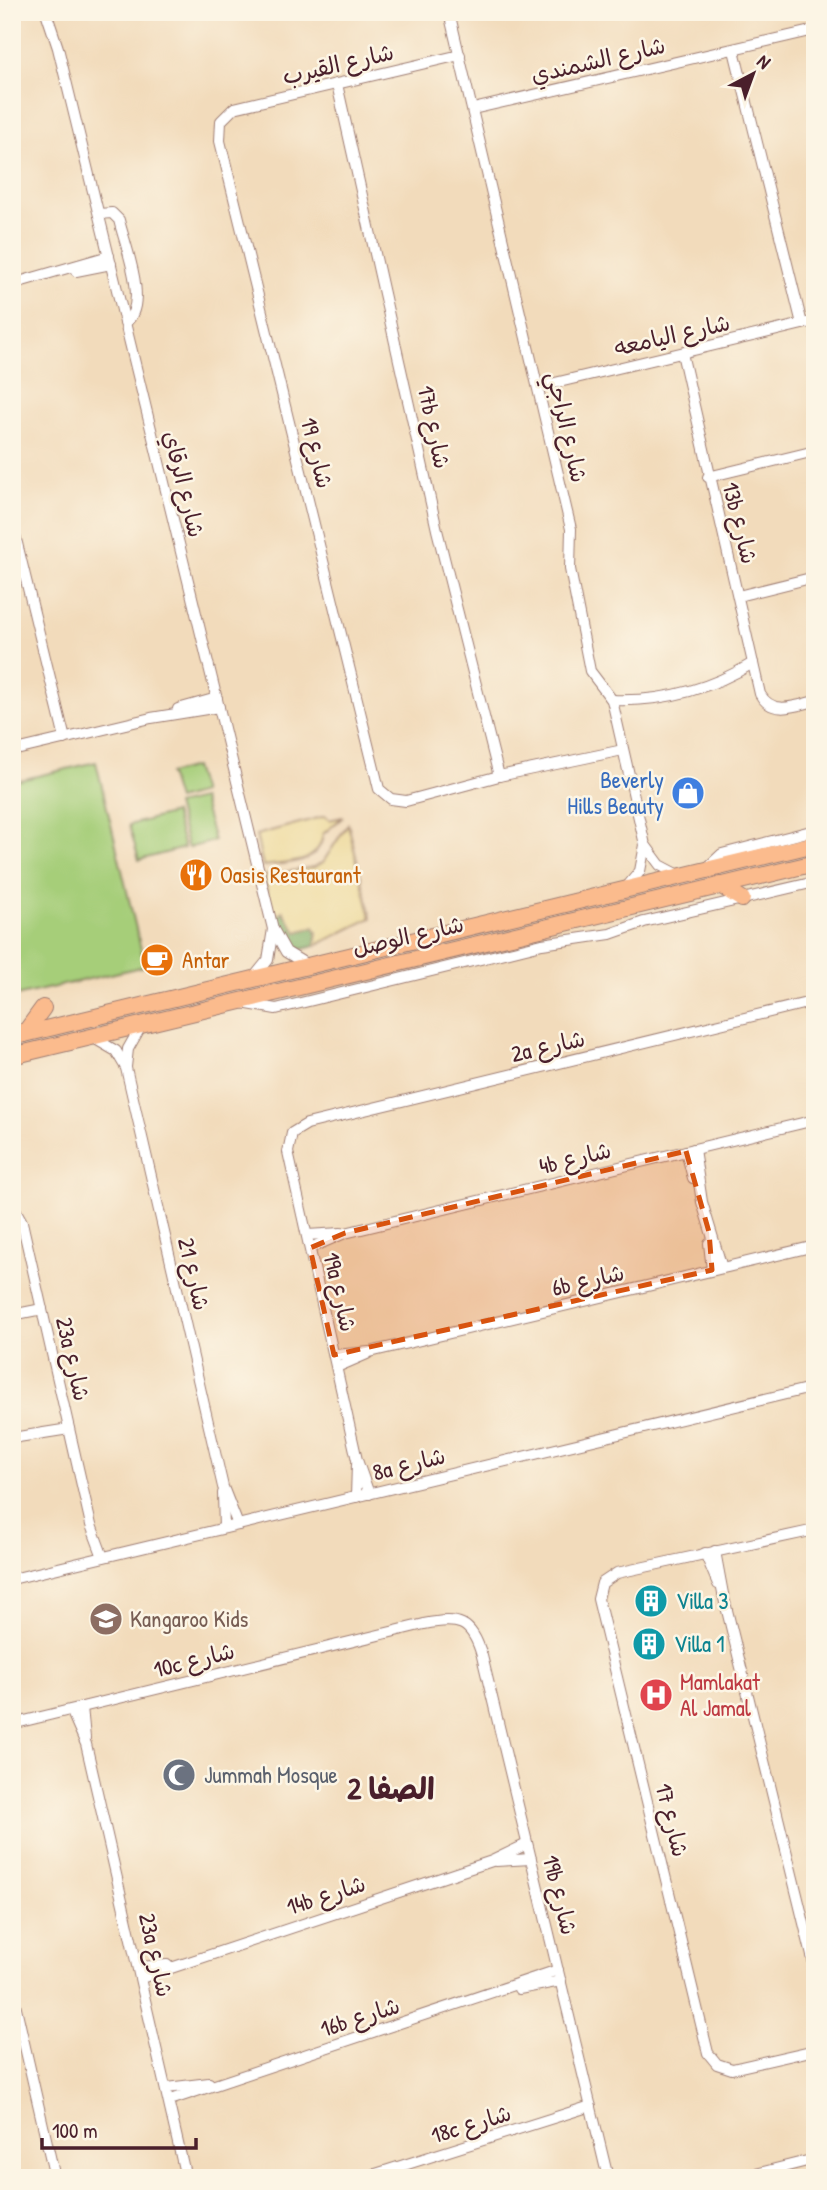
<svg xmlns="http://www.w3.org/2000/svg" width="827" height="2190" font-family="'Patrick Hand','Playpen Sans Arabic',sans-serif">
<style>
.green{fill:#a6ce79;stroke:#787652;stroke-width:2}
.forest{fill:#84b169;stroke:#67684a;stroke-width:2}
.sand{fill:#eeda9e;stroke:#9c7c64;stroke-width:2}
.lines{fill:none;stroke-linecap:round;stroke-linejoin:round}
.minor-casing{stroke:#9e7d73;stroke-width:12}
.primary-casing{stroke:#9e7d73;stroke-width:18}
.minor{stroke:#fff;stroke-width:10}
.primary{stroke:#fbbb8d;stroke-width:16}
.marked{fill:#d8530f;fill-opacity:0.2;stroke:#d8530f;stroke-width:5;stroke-dasharray:14 9;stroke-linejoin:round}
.labels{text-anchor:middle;stroke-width:5;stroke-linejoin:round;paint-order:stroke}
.street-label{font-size:23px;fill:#4a1f2b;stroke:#fcf5e5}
.shop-label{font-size:23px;fill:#366cbe;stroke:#fcf5e5;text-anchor:end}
.food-label{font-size:23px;fill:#c56008;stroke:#fcf5e5;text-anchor:start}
.culture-label{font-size:23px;fill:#0d838f;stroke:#fcf5e5;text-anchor:start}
.education-label{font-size:23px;fill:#785e54;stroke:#fcf5e5;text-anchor:start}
.health-label{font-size:23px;fill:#be3a42;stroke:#fcf5e5;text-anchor:start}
.worship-label{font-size:23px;fill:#5b616d;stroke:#fcf5e5;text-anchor:start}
.district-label{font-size:30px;font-weight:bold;fill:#4a1f2b;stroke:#fcf5e5}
</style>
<rect width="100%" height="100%" fill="#fcf5e5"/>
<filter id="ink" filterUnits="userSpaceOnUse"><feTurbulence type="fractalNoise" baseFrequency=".0143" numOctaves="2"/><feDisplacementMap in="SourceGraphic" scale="14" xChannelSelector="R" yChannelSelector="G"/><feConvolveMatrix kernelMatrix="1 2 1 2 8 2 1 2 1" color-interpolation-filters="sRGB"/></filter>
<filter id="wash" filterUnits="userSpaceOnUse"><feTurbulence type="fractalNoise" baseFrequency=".00686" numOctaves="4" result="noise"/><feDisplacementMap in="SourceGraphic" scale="28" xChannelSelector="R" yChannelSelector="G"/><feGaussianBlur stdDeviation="1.57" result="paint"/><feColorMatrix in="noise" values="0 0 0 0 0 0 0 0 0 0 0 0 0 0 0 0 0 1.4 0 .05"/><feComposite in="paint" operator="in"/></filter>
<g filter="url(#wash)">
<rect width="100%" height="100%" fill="#f2dbbb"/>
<g class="green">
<polygon points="96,762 145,966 12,997 12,782"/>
<polygon points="194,767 202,793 177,800 169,774"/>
<polygon points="202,799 214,841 188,848 176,805"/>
<polygon points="174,813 184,848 139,860 129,825"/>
</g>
<polygon class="forest" points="280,911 294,924 297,932 311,927 317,928 315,946 300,950 286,945 273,920"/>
<g class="sand">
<path d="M325 816 329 820 343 817 323 834C319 865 291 862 263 866L256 835Z"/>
<polygon points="348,824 371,918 315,946 317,932 314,927 297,932 283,911 273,920 264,876 314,867 323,862"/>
</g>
</g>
<g filter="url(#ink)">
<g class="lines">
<defs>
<g id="minor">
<polyline points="46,12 58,48 273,929 286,952 309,966"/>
<polyline points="449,12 571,529 570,569 590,671 612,700 645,845 640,871 626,888"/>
<polyline points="734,50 802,324"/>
<polyline points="460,55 234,108 221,121 220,141 379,789 391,799 406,801 499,776 623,750"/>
<polyline points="337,84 437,530 499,776"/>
<polyline points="473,109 815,30"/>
<path d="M99 214 112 213 119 220C125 246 150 305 125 323"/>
<polyline points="76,271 111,264"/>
<polyline points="12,284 109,256"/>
<path d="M682 353 760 694C772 716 795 706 815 701"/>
<polyline points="538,387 815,321"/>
<polyline points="708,477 815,451"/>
<polyline points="12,523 65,739"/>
<polyline points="738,596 815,577"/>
<path d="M612 700C663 702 709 690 753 663"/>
<polyline points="178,709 217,698"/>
<polyline points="12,751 151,718 219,707"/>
<polyline points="646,846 660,865 681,876"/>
<polyline points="706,869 722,854 815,830"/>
<polyline points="255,976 268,960 273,929"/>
<polyline points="242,1003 276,1009 542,944 610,934 644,922 815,882"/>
<polyline points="92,1037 116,1051 126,1068 223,1487 238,1525"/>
<polyline points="126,1067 128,1049 141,1026"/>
<polyline points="694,1149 702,1202 722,1268"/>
<polyline points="686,1151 693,1178"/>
<polyline points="12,1204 22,1222 91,1525 103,1557"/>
<polyline points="307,1235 341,1233"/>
<polyline points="709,1243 712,1270"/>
<polyline points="310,1248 345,1233 815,1120"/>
<polyline points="12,1315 42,1309"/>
<polyline points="334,1355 370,1352 815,1246"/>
<polyline points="337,1367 367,1354"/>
<polyline points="809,1388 815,1405"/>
<polyline points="12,1438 69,1429"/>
<polyline points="223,1493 224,1528"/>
<polyline points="369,1494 357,1460 288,1152 292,1133 307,1124 815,1001"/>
<polyline points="356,1497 357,1464"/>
<polyline points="815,1530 617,1573 602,1583 598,1599 708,2053 717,2064 732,2069 815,2050"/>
<polyline points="715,1551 723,1594 815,1968"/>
<polyline points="705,1553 718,1584"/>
<polyline points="12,1579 815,1387"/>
<polyline points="82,1707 85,1738"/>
<polyline points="71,1710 86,1744 186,2178"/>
<path d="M12 1724 424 1624C458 1617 472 1620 482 1656L608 2178"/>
<polyline points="496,1861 531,1859"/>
<polyline points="139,1967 167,1965"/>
<polyline points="141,1978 492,1861 527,1844"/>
<polyline points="519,1989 561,1981"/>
<polyline points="12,1990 55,2178"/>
<polyline points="167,2088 209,2083"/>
<polyline points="170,2100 558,1970"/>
<polyline points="363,2178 591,2106"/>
<polyline points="740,2178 815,2159"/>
</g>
<g id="primary">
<polyline points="720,885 742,899"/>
<polyline points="24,1034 43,1008"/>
<polyline points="12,1037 815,844"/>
<polyline points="12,1056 815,863"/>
</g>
</defs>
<use href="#minor" class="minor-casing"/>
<use href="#primary" class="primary-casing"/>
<use href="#minor" class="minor"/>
<use href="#primary" class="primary"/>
</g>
</g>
<path class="marked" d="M686 1151 709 1232 712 1270 334 1355 310 1248 345 1233Z"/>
<defs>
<symbol id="shop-disc" viewBox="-11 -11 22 22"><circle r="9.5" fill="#3f7fe0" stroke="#fcf5e5"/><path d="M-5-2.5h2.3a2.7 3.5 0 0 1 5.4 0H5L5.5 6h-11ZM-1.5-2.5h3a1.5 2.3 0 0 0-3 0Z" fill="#fff"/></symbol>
<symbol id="restaurant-disc" viewBox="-11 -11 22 22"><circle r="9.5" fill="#e8710a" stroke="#fcf5e5"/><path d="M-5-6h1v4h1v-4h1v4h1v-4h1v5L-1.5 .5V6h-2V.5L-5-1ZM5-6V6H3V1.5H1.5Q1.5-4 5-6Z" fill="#fff"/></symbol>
<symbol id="cafe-disc" viewBox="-11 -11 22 22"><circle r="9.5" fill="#e8710a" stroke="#fcf5e5"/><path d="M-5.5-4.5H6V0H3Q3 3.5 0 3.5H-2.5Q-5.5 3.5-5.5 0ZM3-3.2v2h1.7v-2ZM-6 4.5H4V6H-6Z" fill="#fff"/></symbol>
<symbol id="building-disc" viewBox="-11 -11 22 22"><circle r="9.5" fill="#0f9aa8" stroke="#fcf5e5"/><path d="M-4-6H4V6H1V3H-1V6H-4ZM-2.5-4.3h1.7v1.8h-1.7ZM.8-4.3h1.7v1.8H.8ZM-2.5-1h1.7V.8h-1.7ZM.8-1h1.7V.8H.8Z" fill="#fff"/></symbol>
<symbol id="school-disc" viewBox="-11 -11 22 22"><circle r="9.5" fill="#8d6e63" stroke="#fcf5e5"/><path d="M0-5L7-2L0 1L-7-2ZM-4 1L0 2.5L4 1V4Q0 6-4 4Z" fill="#fff"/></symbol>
<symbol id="hospital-disc" viewBox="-11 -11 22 22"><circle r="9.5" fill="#e0444e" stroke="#fcf5e5"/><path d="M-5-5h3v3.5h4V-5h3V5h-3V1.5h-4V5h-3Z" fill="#fff"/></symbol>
<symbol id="mosque-disc" viewBox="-11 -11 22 22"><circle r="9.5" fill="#6b7280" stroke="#fcf5e5"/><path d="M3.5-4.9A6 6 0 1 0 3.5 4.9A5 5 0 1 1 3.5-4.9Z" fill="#fff"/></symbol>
</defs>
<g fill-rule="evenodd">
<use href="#shop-disc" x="669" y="774" width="38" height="38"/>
<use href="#restaurant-disc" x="177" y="856" width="38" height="38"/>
<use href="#cafe-disc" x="138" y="941" width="38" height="38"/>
<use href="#building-disc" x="632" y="1582" width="38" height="38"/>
<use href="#school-disc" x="87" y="1600" width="38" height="38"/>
<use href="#building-disc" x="630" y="1625" width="38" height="38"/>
<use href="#hospital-disc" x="637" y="1676" width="38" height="38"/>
<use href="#mosque-disc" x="160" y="1756" width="38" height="38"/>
</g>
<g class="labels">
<g class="street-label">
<text transform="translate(598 60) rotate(-13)" y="8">شارع الشمندي</text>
<text transform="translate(338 64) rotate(-13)" y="8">شارع القيرب</text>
<text transform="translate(672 335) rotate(-13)" y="8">شارع اليامعه</text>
<text transform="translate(434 427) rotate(78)" y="8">17b شارع</text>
<text transform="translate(567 427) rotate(77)" y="8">شارع الراجي</text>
<text transform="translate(317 453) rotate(76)" y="8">شارع 19</text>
<text transform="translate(184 484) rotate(76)" y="8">شارع الرقاي</text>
<text transform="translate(740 523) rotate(76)" y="8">13b شارع</text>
<text transform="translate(408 936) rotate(-13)" y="8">شارع الوصل</text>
<text transform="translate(548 1046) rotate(-13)" y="8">2a شارع</text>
<text transform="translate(575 1158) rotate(-14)" y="8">4b شارع</text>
<text transform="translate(194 1274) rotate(77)" y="8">شارع 21</text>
<text transform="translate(588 1280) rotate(-13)" y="8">6b شارع</text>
<text transform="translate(340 1292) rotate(77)" y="8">19a شارع</text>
<text transform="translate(73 1359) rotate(77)" y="8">23a شارع</text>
<text transform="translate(409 1464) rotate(-14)" y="8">8a شارع</text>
<text transform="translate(194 1660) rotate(-14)" y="8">10c شارع</text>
<text transform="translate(672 1820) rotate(76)" y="8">شارع 17</text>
<text transform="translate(326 1895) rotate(-18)" y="8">14b شارع</text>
<text transform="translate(560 1895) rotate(76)" y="8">19b شارع</text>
<text transform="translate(156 1955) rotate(77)" y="8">23a شارع</text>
<text transform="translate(360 2017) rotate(-18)" y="8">16b شارع</text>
<text transform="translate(471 2124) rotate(-17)" y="8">18c شارع</text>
</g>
<g class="shop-label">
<text x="664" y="788">Beverly<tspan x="664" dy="26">Hills Beauty</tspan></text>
</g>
<g class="food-label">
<text x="220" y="883">Oasis Restaurant</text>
<text x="182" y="968">Antar</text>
</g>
<g class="culture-label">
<text x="676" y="1609">Villa 3</text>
<text x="674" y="1652">Villa 1</text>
</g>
<g class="education-label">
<text x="130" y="1627">Kangaroo Kids</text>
</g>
<g class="health-label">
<text x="680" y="1690">Mamlakat<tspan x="680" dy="26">Al Jamal</tspan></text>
</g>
<g class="worship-label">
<text x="204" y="1783">Jummah Mosque</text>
</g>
<g class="district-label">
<text x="391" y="1799">الصفا 2</text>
</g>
</g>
<rect width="827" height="2190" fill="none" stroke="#fcf5e5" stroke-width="42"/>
<g transform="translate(753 74) rotate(41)" stroke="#fcf5e5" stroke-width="5" paint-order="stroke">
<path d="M0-5L12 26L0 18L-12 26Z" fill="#4a1f2b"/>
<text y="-10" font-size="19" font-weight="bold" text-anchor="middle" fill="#4a1f2b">N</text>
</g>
<path d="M42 2138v10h154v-10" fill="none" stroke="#4a1f2b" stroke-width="3.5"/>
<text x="52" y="2138" font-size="21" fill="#4a1f2b" stroke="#fcf5e5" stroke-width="5" paint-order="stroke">100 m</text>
</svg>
